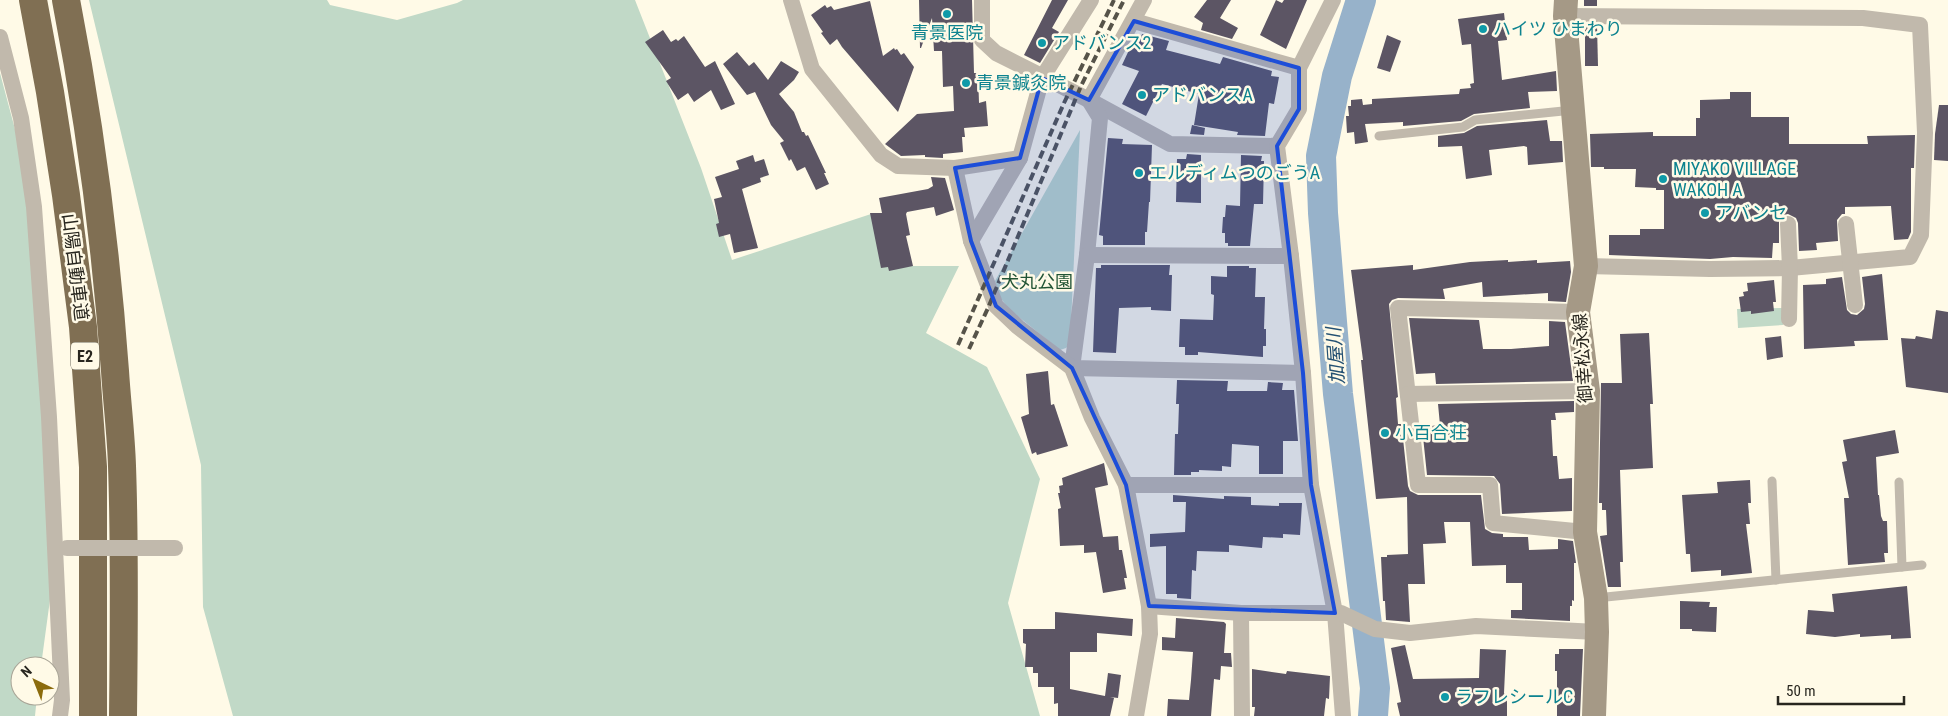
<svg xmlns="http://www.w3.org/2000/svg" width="1948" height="716" font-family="'Roboto Condensed','Noto Sans JP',sans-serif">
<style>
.green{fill:#c1d9c7}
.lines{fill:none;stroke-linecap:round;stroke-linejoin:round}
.river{stroke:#97b2ca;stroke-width:30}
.building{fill:#5c5564}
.service{stroke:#c1b9ac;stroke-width:9}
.minor{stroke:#c1b9ac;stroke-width:16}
.secondary{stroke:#a59986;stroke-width:24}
.motorway{stroke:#806f53;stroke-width:28}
.rail{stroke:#565349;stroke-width:4;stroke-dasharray:8 4;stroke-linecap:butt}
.minor-bridge{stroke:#c1b9ac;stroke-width:16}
.marked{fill:#1d4ed8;fill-opacity:0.2;stroke:#1d4ed8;stroke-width:4;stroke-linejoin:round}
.culture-dot{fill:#0f9aa8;stroke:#fffae7;stroke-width:2}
.labels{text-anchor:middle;stroke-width:5;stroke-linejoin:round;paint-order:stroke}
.shield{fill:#fffae7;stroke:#68665b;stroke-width:1}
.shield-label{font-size:16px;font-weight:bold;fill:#28261f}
.culture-label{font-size:18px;fill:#0d838f;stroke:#fffae7;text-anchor:start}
.street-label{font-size:18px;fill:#28261f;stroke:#fffae7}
.park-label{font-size:18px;fill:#225435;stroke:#fffae7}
.water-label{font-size:19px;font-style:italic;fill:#235072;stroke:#fffae7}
</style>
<rect width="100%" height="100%" fill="#fffae7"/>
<g class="green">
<polygon points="89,0 327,0 330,5 397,20 457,3 463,0 635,0 701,168 732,260 871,214 884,266 959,266 926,333 987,367 1040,479 1008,603 1040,716 233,716 203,607 201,465"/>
<polygon points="0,73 20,148 55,417 57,548 41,666 20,666 20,696 37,696 35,716 0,716"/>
<polygon points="1080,130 1070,344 1066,348 1060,350 1009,309 999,296 995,281"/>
<polygon points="1783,308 1783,325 1738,328 1737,309"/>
</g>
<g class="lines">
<polyline class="river" points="1361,0 1337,76 1321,156 1323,213 1338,394 1375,688 1373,716"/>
</g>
<g class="building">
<polygon points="919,0 972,0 974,73 978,73 979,103 986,101 988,126 964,128 965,137 962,137 963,152 943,154 943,158 925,157 925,155 901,156 885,144 917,114 954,111 953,86 943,87 942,51 934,51 932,18 921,48 920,48"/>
<polygon points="1052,0 1068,0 1052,28 1059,32 1040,63 1024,55"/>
<polygon points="1207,0 1231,0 1220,18 1238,28 1232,39 1201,30 1203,23 1194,17"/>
<polygon points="1276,0 1282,3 1284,0 1307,0 1286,49 1260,35"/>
<rect x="1584" y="0" width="13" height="6"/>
<polygon points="870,1 883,56 894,48 895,50 897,49 901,55 904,53 914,67 898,112 842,47 837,39 830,45 821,33 823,32 811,15 825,5 827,8 831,6 834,10"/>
<polygon points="1504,13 1507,40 1498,41 1502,80 1556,71 1557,91 1528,92 1530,108 1474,114 1461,121 1403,126 1403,122 1365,124 1368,142 1355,144 1354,132 1347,133 1346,116 1349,116 1348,106 1351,106 1351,100 1362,99 1363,105 1372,104 1372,99 1459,94 1460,89 1471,88 1470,84 1474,83 1471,44 1462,45 1458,19"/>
<polygon points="1585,26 1597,26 1598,66 1585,66"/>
<polygon points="663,30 671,42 676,39 678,41 684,36 705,67 715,61 735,104 721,110 711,90 694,102 688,93 678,100 666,81 671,78 645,42"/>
<polygon points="1142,34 1169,41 1166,50 1220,64 1223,57 1272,71 1271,76 1279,77 1274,104 1269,103 1265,136 1237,135 1238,132 1194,125 1199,94 1162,84 1146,116 1122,104 1139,71 1122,65 1136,35 1141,37"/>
<polygon points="1387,35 1401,41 1390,72 1377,68"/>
<polygon points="737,52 749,66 754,62 768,80 781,61 799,72 794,80 779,94 794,112 802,132 804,132 806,136 808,135 826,173 824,173 829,184 816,190 805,167 797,171 791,159 789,161 780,143 784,141 771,125 755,92 747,95 723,64"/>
<polygon points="1730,92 1751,92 1751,117 1789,117 1789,144 1868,144 1867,136 1915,135 1914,168 1911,168 1911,232 1908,239 1894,240 1891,206 1845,207 1845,214 1842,214 1837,220 1838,241 1816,243 1817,250 1799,251 1798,223 1796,218 1788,214 1783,215 1779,220 1779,243 1773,243 1772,258 1733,257 1710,259 1609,255 1609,235 1640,235 1640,229 1664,229 1664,190 1656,190 1656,188 1635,187 1636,169 1604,169 1604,167 1591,167 1590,134 1653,132 1653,136 1696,136 1696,118 1700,118 1700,100 1730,99"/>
<polygon points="1939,105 1948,105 1948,161 1934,160 1935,134"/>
<polygon points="1547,120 1550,141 1562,141 1563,162 1528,165 1527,147 1524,146 1489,150 1492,175 1466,179 1462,146 1438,147 1438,136 1464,133 1477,126"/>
<polygon points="1192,125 1205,128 1204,135 1190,134"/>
<polygon points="1108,138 1123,139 1122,144 1152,145 1150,202 1149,202 1147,232 1145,232 1145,245 1103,245 1103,236 1099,235"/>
<polygon points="1187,154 1201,155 1201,203 1176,202 1177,159 1186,159"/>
<polygon points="753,155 755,162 764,159 769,175 760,178 761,182 742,189 758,248 734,253 730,234 719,237 716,224 719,223 714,199 722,197 715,177 739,169 736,161"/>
<polygon points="1241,155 1262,156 1261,161 1264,161 1263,204 1254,204 1250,246 1228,246 1228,243 1225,243 1225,233 1222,233 1223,217 1225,217 1226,205 1240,206"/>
<polygon points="931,177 945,178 954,210 936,216 934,207 907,212 906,214 910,235 906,236 913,266 889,271 888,267 881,268 870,213 882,213 879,198 928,189 933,186"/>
<polygon points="1508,260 1508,262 1537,260 1537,263 1570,261 1571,272 1566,302 1548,301 1548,293 1483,297 1482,282 1443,289 1445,299 1398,298 1392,300 1389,304 1398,397 1396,398 1398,424 1401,424 1402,429 1408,486 1410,491 1418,495 1481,495 1485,529 1492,533 1503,534 1503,537 1528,537 1529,550 1558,549 1558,539 1573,541 1576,563 1574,563 1574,601 1572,600 1572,606 1570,606 1570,621 1511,618 1511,610 1522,610 1522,583 1506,583 1506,565 1472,566 1470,522 1444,522 1446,543 1423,544 1425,584 1408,584 1410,622 1386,620 1385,601 1383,601 1381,557 1387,557 1387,555 1408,554 1407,497 1376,499 1361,360 1363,360 1351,270 1413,265 1413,270 1470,262"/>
<polygon points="1101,265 1170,265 1169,275 1172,275 1171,311 1151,310 1151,307 1119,308 1116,353 1093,352 1096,268 1101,268"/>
<polygon points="1227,266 1249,266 1249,268 1256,268 1255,297 1265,297 1264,329 1266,329 1266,346 1263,346 1263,357 1198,352 1198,355 1185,355 1185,347 1179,347 1180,319 1213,320 1214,295 1211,294 1211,276 1227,277"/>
<polygon points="1882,274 1888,340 1854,341 1855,346 1804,349 1803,285 1826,284 1826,279 1842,277 1847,310 1851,314 1857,315 1864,309 1865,304 1862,277"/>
<polygon points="1774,280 1776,302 1773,302 1774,311 1751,314 1751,311 1741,312 1739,297 1744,296 1743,292 1748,291 1747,283"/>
<polygon points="1936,310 1948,312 1948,393 1906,387 1901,338 1915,339 1916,336 1932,339"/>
<polygon points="1409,318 1479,320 1483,349 1511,349 1549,346 1549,321 1565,322 1573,381 1436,384 1435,373 1416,374"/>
<polygon points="1649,333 1653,404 1650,404 1653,468 1620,470 1623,562 1620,562 1621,587 1608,587 1600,536 1607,535 1606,510 1602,510 1602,503 1599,503 1601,383 1622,383 1620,334"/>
<polygon points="1781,336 1783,357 1767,360 1765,338"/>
<polygon points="1048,371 1051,405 1054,404 1068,446 1037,455 1036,452 1032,454 1021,417 1029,414 1026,374"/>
<polygon points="1177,380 1228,381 1227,391 1267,391 1268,382 1283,383 1282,390 1294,390 1298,441 1283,441 1283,474 1259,474 1259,446 1232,444 1231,467 1222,466 1222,471 1199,470 1199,472 1191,472 1191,475 1174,475 1175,434 1178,434 1179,404 1176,404"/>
<polygon points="1574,401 1574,412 1555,413 1556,420 1551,420 1553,456 1557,456 1559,479 1572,478 1572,511 1502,514 1500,484 1494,476 1427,475 1422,427 1440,425 1438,404"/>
<polygon points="1895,430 1899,453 1876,457 1878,495 1879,495 1881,516 1883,521 1887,521 1888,553 1884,553 1885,562 1848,565 1844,498 1849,498 1842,462 1847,461 1843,440"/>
<polygon points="1104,463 1108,485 1095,488 1103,537 1118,536 1119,550 1122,550 1127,578 1124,578 1126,589 1103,593 1096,552 1084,553 1084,545 1060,546 1058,509 1061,508 1058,493 1060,493 1059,486 1063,485 1062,478"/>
<polygon points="1750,480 1751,503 1748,503 1750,524 1746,524 1752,573 1721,576 1721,570 1691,572 1690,554 1686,554 1682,495 1718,493 1717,482"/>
<polygon points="1173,495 1224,499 1224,496 1251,497 1251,505 1279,506 1279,503 1302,503 1300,535 1283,534 1283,538 1263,537 1262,548 1229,545 1229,552 1197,551 1196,571 1192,570 1191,599 1177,598 1177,594 1166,594 1166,546 1150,547 1150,534 1185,532 1186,502 1173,502"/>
<polygon points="1907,586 1911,638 1891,639 1891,635 1860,637 1860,634 1835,637 1806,634 1808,610 1834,612 1832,594"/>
<polygon points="1680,601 1710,602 1709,607 1717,607 1716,632 1692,631 1692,629 1680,629"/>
<polygon points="1055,612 1133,619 1132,636 1097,633 1097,652 1070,652 1070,689 1105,696 1108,673 1121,675 1118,698 1110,697 1114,698 1110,716 1058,716 1058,703 1054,704 1054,687 1038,687 1038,673 1033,673 1033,667 1025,667 1026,644 1023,643 1023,629 1055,629"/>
<polygon points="1176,618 1224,622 1226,624 1224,653 1231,653 1232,667 1221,666 1220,680 1214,679 1211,716 1167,716 1168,699 1189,700 1191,680 1193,652 1162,650 1162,637 1175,638"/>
<polygon points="1405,645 1413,679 1479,678 1480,649 1506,650 1504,693 1507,699 1507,716 1400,716 1397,703 1401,702 1391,648"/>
<polygon points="1559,649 1583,649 1580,716 1557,716 1557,671 1555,671 1555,654 1559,654"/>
<polygon points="1252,669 1286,674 1287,671 1330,676 1329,699 1326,698 1324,716 1254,716 1255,707 1252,707"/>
</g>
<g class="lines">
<g class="service">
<polyline points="1379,136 1463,127 1475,120 1573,110"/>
<polyline points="1772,481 1776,580"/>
<polyline points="1899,482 1902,567"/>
<polyline points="1596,598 1922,565"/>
</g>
<g class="minor">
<polyline points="791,0 812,69 881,155 898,166 955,168 1020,158"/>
<polyline points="982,0 982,40 996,53 1089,100 1170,144 1277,146"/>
<polyline points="1144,0 1089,100 1100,118 1087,255 1072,368 1303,373"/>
<polyline points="1333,0 1299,68 1299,109 1277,146 1291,256 1303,373 1311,485 1335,613 1343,716"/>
<polyline points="1565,16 1863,18 1920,25 1925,133 1921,235 1910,257 1790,268 1710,269 1586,266"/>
<polyline points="1134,21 1299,68"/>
<polyline points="0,37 21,118 34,207 49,417 62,700 60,716"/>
<polyline points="955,168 971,241 996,306 1018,327 1072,368 1092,418 1126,485 1149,606 1150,634 1136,716"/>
<polyline points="1788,224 1790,268 1789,319"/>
<polyline points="1846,224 1855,305"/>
<polyline points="971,241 1020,158 1042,78 1091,0"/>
<polyline points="1087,255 1291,256"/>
<polyline points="1578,312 1398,308 1418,485 1490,485 1493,523 1585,532"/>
<polyline points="1408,394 1588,391"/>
<polyline points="1126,485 1311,485"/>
<polyline points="1149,606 1241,613 1341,613 1375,629 1410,633 1476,626 1597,632"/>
<polyline points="1241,613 1242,716"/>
</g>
<polyline class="secondary" points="1566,0 1565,16 1586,266 1578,312 1588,391 1585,532 1596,598 1597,632 1594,716"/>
<g class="motorway">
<polyline points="33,0 50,92 66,195 83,327 93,467 93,716"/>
<path d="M66 0C90 123 106 247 115 371 117 403 121 434 122 466 125 549 124 633 123 716"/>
</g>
<g class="rail">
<polyline points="958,345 1064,103 1114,0"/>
<polyline points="969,349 988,308 1081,86 1124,0"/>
</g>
<polyline class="minor-bridge" points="67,548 175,548"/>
</g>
<path class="marked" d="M1134 21 1299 68V109L1277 146 1303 373 1311 485 1335 613 1149 606 1126 485 1072 368 996 306 971 241 955 168 1020 158 1042 78 1089 100Z"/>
<g class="culture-dot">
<circle cx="947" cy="14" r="5"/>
<circle cx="1483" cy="29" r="5"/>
<circle cx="1042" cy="43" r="5"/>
<circle cx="966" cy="83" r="5"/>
<circle cx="1142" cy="95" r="5"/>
<circle cx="1139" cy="173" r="5"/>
<circle cx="1663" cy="179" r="5"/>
<circle cx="1705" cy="213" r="5"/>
<circle cx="1385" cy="433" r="5"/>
<circle cx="1445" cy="697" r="5"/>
</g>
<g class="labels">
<rect class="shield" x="71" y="342.5" width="28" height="27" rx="4"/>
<g class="shield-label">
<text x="85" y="362">E2</text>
</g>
<g class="culture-label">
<text x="1493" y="35">ハイツ ひまわり</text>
<text x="947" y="39" text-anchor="middle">青景医院</text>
<text x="1052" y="49">アドバンス2</text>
<text x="976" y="89">青景鍼灸院</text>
<text x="1152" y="101">アドバンスA</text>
<text x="1673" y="175">MIYAKO VILLAGE<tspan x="1673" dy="21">WAKOH A</tspan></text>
<text x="1149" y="179">エルディムつのごうA</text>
<text x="1715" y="219">アバンセ</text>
<text x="1395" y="439">小百合荘</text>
<text x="1455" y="703">ラフレシールC</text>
</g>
<g class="street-label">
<text transform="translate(75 267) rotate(83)" y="6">山陽自動車道</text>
<text transform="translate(1583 358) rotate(-94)" y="6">御幸松永線</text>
</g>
<g class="park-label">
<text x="1037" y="288">犬丸公園</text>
</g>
<g class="water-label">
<text transform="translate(1335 356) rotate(-94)" y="7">加屋川</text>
</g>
</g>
<g transform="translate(35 681) rotate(317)"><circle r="24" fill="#fffae7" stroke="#a9a597"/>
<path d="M0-4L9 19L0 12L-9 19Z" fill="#8b6b0c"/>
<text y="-8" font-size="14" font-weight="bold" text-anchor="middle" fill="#28261f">N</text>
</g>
<path d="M1778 696v8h126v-8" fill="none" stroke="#28261f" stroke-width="2.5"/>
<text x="1786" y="696" font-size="15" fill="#28261f" stroke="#fffae7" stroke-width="4" paint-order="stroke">50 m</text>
</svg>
